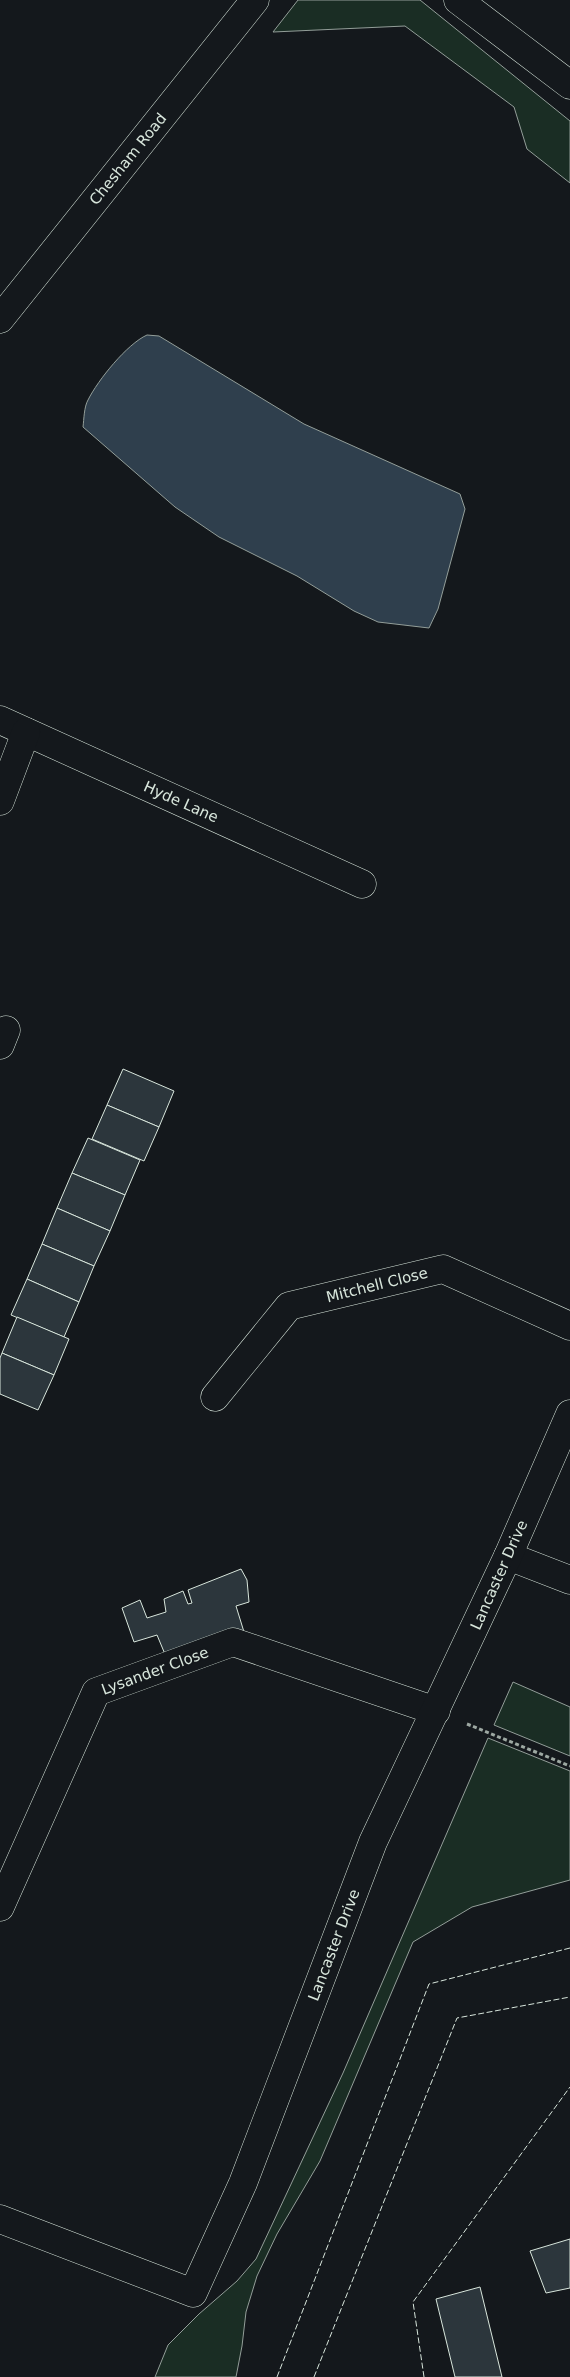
<svg xmlns="http://www.w3.org/2000/svg" width="570" height="2377" font-family="'DejaVu Sans',sans-serif">
<style>
.green{fill:#1a2d24;stroke:#939e99}
.water{fill:#2f3f4d;stroke:#939e99}
.building{fill:#2c363c;stroke:#d8e6dc}
.lines{fill:none;stroke-linecap:round;stroke-linejoin:round}
.minor-casing{stroke:#d8e6dc;stroke-width:29}
.major-casing{stroke:#d8e6dc;stroke-width:29}
.path{stroke:#9da8a2;stroke-width:3;stroke-dasharray:4 2.5;stroke-linecap:butt}
.minor{stroke:#14181c;stroke-width:28}
.major{stroke:#14181c;stroke-width:28}
.fence{stroke:#d8e6dc;stroke-width:1;stroke-dasharray:6 2.5;stroke-linecap:butt}
.labels{text-anchor:middle;stroke-width:4;stroke-linejoin:round;paint-order:stroke}
.street-label{font-size:15px;fill:#d8e6dc;stroke:#14181c}
</style>
<rect width="100%" height="100%" fill="#14181c"/>
<g class="green">
<polygon points="298,0 420,0 570,121 570,183 527,149 514,107 405,26 273,32"/>
<polygon points="513,1682 570,1707 570,1756 494,1725"/>
<polygon points="488,1738 570,1771 570,1880 472,1907 413,1942 320,2161 277,2234 257,2276 246,2312 242,2346 236,2377 155,2377 168,2345 199,2314 237,2281 256,2259 343,2073"/>
</g>
<path class="water" d="M147 335 159 336 304 424 460 494 465 509 438 609 429 628 378 622 354 611 297 576 219 537 175 507 83 427C84 419 84 407 88 400 98 380 127 344 147 335Z"/>
<g class="building">
<polygon points="123,1069 174,1091 159,1127 107,1105"/>
<polygon points="107,1105 159,1127 144,1161 92,1139"/>
<polygon points="88,1138 140,1160 125,1195 72,1173"/>
<polygon points="72,1173 125,1195 110,1231 57,1208"/>
<polygon points="57,1208 110,1231 94,1266 42,1244"/>
<polygon points="42,1244 94,1266 79,1302 27,1279"/>
<polygon points="27,1279 79,1302 64,1337 11,1315"/>
<polygon points="17,1317 69,1339 54,1375 2,1353"/>
<polygon points="2,1353 54,1375 38,1410 0,1394 0,1358"/>
<polygon points="241,1569 247,1580 249,1602 236,1606 244,1632 167,1659 157,1635 134,1642 122,1608 140,1600 147,1618 166,1612 164,1599 183,1591 188,1604 192,1603 188,1590"/>
<polygon points="570,2239 570,2288 546,2293 530,2251"/>
<polygon points="480,2287 502,2377 455,2377 436,2299"/>
</g>
<g class="lines">
<defs>
<g id="minor">
<polyline points="458,0 570,85"/>
<polyline points="0,720 362,884"/>
<polyline points="0,801 26,732"/>
<polyline points="0,1045 6,1030"/>
<polyline points="215,1397 289,1306 443,1269 570,1326"/>
<polyline points="508,1556 570,1580"/>
<polyline points="0,1907 96,1692 233,1642 436,1711"/>
<polyline points="0,2219 193,2293 243,2183 373,1842 508,1556 570,1414"/>
</g>
<polyline id="major" points="0,319 255,0"/>
</defs>
<use href="#minor" class="minor-casing"/>
<use href="#major" class="major-casing"/>
<polyline class="path" points="467,1724 570,1766"/>
<use href="#minor" class="minor"/>
<use href="#major" class="major"/>
<g class="fence">
<polyline points="277,2377 429,1984 570,1948"/>
<polyline points="314,2377 457,2018 570,1997"/>
<polyline points="424,2377 413,2302 570,2087"/>
</g>
</g>
<g class="labels">
<g class="street-label">
<text transform="translate(128 159) rotate(-51)" y="5">Chesham Road</text>
<text transform="translate(181 802) rotate(24)" y="5">Hyde Lane</text>
<text transform="translate(377 1285) rotate(-14)" y="5">Mitchell Close</text>
<text transform="translate(499 1575) rotate(-66)" y="5">Lancaster Drive</text>
<text transform="translate(155 1671) rotate(-20)" y="5">Lysander Close</text>
<text transform="translate(334 1945) rotate(-69)" y="5">Lancaster Drive</text>
</g>
</g>
</svg>
